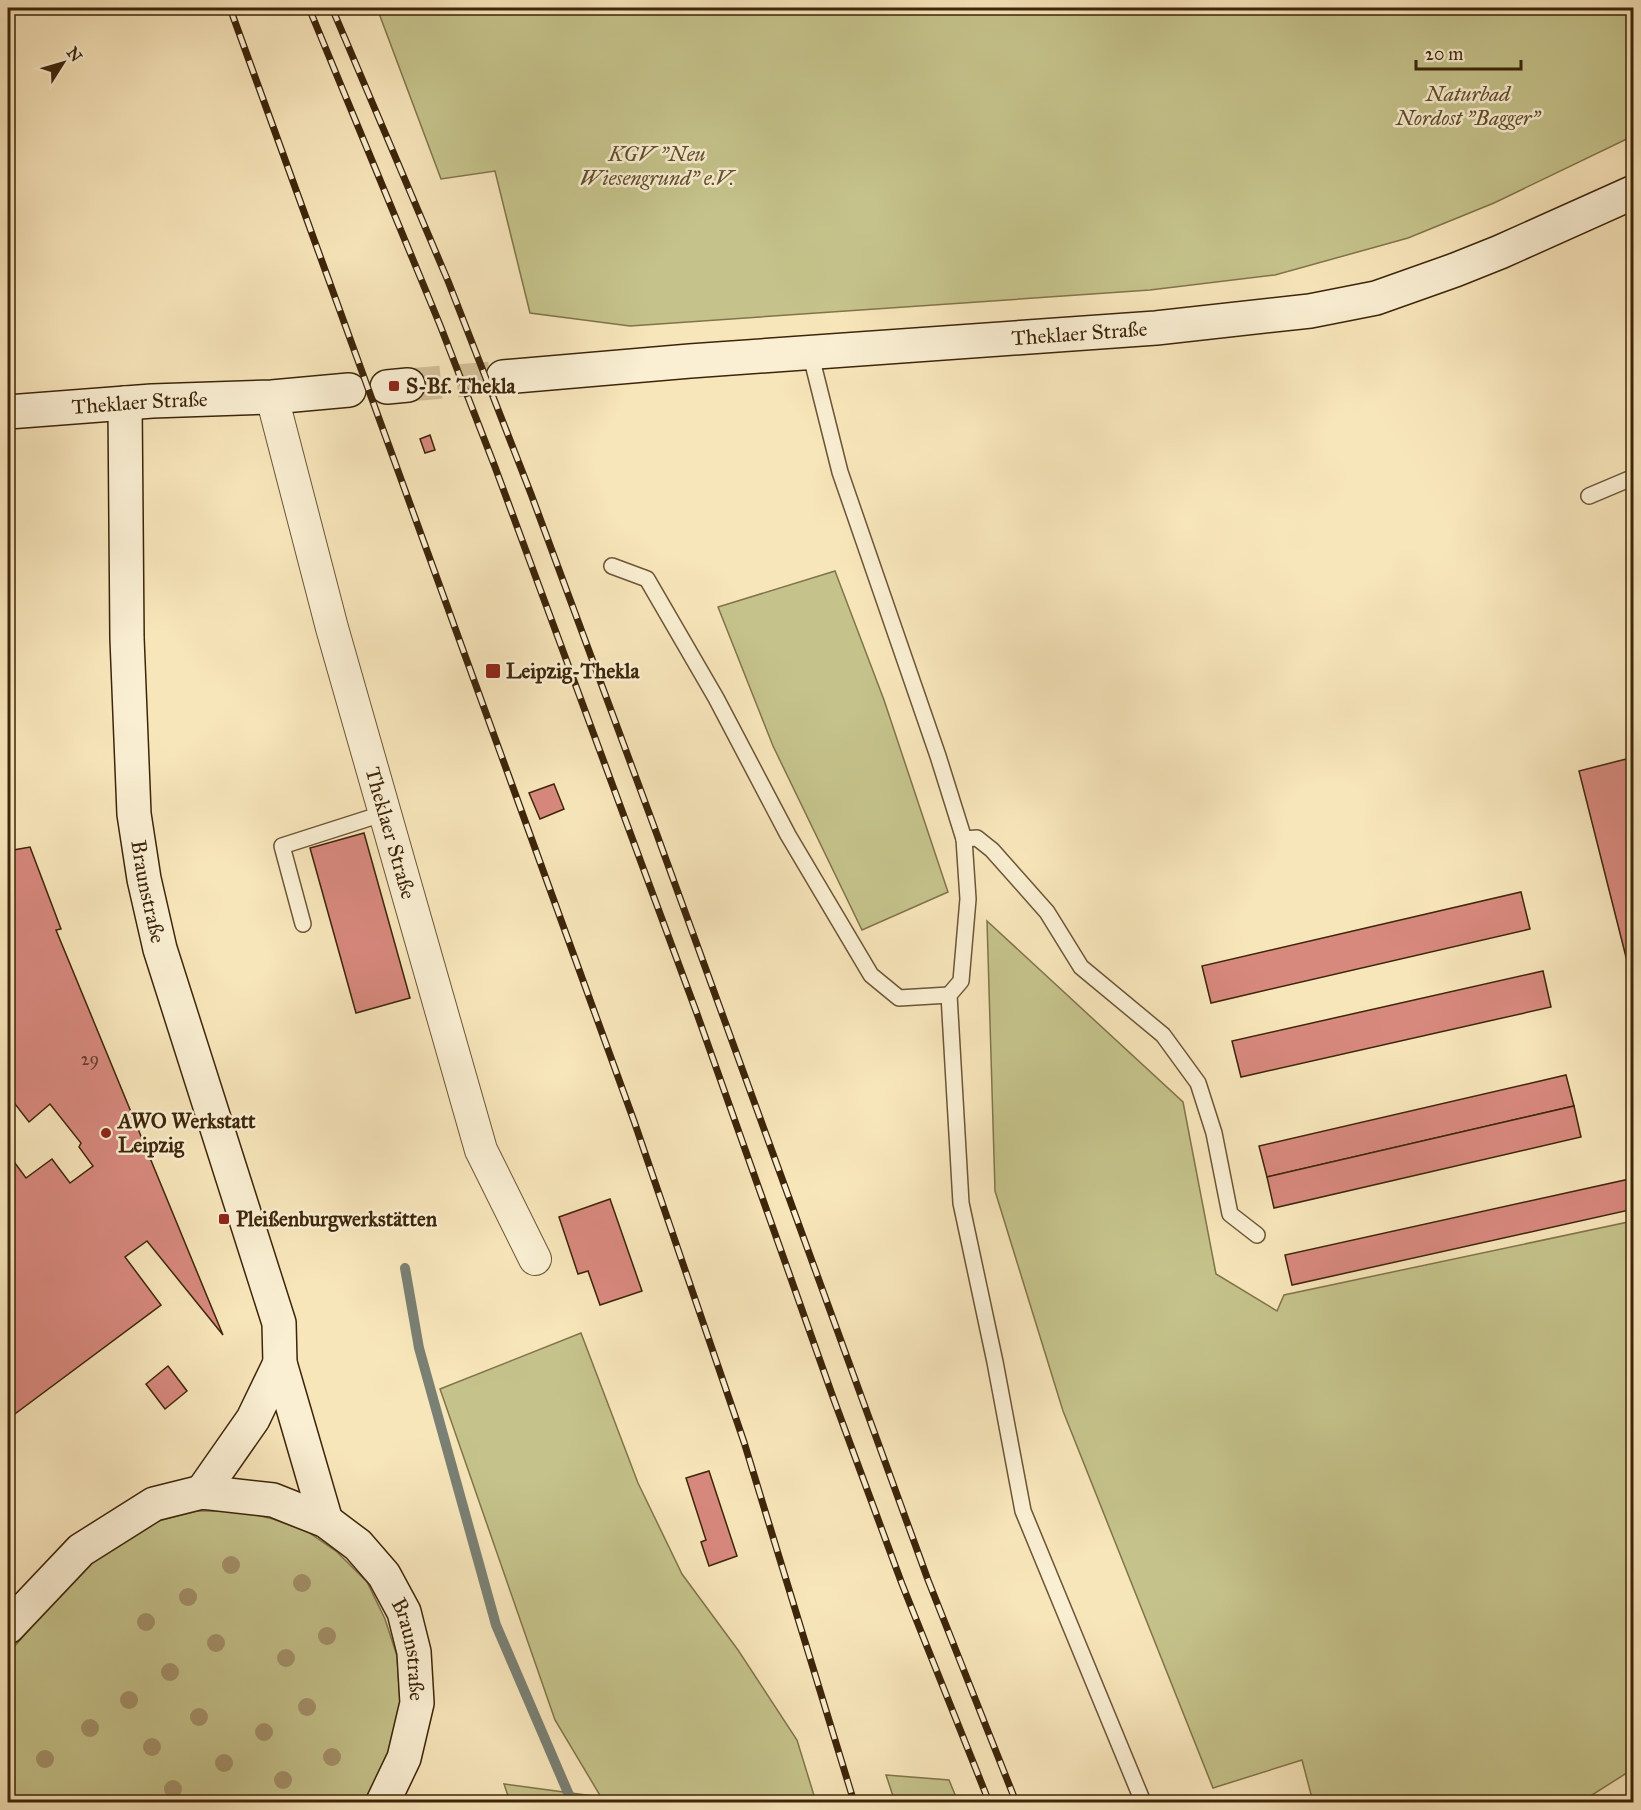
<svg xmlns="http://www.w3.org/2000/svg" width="1641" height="1810" font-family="'IM FELL Great Primer',serif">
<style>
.green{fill:#c5c38b;stroke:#81744a;stroke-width:1.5}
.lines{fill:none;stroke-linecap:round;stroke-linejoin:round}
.stream{stroke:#7a8074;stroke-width:10}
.building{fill:#d8897e;stroke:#3d250a;stroke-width:1.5}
.secondary-tunnel{stroke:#d3bf98;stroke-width:33;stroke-dasharray:33 16;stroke-linecap:butt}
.service-casing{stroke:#6c5536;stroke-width:18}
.minor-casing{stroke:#6c5536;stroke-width:34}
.secondary-casing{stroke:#3d250a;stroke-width:36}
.service{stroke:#faefd3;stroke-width:15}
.minor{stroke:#faefd3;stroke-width:32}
.secondary{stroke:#faefd3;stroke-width:33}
.rail-casing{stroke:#3d250a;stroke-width:7}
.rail{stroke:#faefd3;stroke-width:4.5;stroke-dasharray:14;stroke-linecap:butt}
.tree{fill:#a4916b}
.poi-dot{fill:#8f2418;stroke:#faefd3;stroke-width:2}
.labels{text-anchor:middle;stroke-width:5;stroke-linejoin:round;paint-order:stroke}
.number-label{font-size:18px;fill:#643e27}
.park-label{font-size:21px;font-style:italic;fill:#5f4c2a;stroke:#faefd3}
.street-label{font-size:21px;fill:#3d250a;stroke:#faefd3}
.poi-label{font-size:21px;font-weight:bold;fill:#3d250a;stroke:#faefd3;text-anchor:start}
</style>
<rect width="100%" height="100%" fill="#f8e6bb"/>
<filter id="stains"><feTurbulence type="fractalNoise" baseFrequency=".00333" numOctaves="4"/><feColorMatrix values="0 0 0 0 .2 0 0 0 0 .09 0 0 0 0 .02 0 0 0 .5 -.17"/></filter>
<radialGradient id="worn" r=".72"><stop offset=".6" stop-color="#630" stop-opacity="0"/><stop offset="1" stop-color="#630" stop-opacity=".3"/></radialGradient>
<g class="green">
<polygon points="377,8 1633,8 1633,136 1494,203 1408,238 1275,275 1150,290 630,326 530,313 495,171 441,179"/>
<polygon points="835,571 884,700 948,892 862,930 773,746 718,607"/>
<polygon points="987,921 1183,1102 1216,1274 1277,1311 1284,1295 1633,1221 1633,1769 1581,1802 1313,1802 1302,1760 1213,1788 1063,1411 995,1191"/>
<polygon points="581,1333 638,1483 682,1574 738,1650 797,1740 816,1802 510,1802 504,1784 601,1797 555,1720 440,1389"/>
<polygon points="197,1511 241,1511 273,1519 308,1532 337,1552 367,1582 385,1619 397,1656 400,1703 394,1739 382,1772 363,1802 8,1802 8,1654 51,1604 94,1561 158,1521"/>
<polygon points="886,1775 949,1780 958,1802 895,1802"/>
</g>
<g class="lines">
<polyline class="stream" points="405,1268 419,1348 496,1625 572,1802"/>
</g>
<g class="building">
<polygon points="430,435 435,450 425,453 420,439"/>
<polygon points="1634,757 1634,955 1626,957 1579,771"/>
<polygon points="554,784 564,809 540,819 529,793"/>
<polygon points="364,833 410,998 356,1013 310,848"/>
<polygon points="30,847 61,929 56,930 223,1335 147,1241 125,1257 161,1305 8,1419 8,1162 12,1159 26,1178 52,1159 70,1183 93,1166 79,1147 81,1143 50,1104 29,1122 8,1095 8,851"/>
<polygon points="1521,892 1530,929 1211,1003 1202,966"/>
<polygon points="1543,971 1551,1007 1241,1077 1232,1041"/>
<polygon points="1566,1075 1574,1106 1267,1177 1259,1146"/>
<polygon points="1574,1106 1581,1137 1274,1208 1267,1177"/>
<polygon points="1634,1178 1634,1209 1292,1285 1285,1255"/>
<polygon points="610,1199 642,1291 600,1305 588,1271 578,1274 559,1217"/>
<polygon points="168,1366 187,1391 165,1409 146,1384"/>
<polygon points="709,1471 737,1556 709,1566 701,1542 706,1540 686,1478"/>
</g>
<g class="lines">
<polyline class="secondary-tunnel" points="408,385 503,377"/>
<defs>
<g id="service">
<polyline points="810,352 840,472 938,756 964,839 977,838 992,850 1047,912 1081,967 1163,1035 1198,1083 1214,1133 1230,1214 1257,1235"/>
<polyline points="1589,496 1634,477"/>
<polyline points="612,566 647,579 716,698 788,835 871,975 899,998 949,995"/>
<polyline points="964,839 968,899 961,981 949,995 961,1203 995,1362 1023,1511 1143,1802"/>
<polyline points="303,924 282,846 385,813"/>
</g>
<g id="minor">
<path id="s1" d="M272 397 332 628 481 1150 535 1259"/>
</g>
<g id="secondary">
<path id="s2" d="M503 377 690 361 1156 328 1310 311 1376 298 1455 270 1500 252 1634 192"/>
<polyline points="387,387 408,385"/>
<path id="s3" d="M125 403 127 638 134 814 144 879 160 949 279 1323 280 1363 326 1521"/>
<path id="s4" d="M8 412 152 401 272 397 349 390"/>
<polyline points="202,1492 253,1419 280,1363"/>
<path id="s5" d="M8 1627 81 1550 154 1504 202 1492 273 1500 326 1521 358 1545 384 1575 404 1612 414 1652 417 1703 404 1758 383 1802"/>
</g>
</defs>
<use href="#service" class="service-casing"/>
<use href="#minor" class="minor-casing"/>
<use href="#secondary" class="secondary-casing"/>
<use href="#service" class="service"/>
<use href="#minor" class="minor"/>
<use href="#secondary" class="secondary"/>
<defs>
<g id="rail">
<polyline points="230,8 634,1121 744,1442 854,1802"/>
<polyline points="309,8 440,325 495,467 696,1011 834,1400 902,1584 989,1802"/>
<polyline points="332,8 448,281 531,494 652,821 928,1580 1016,1802"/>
</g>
</defs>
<use href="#rail" class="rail-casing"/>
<use href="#rail" class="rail"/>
</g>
<g class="tree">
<circle cx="231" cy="1565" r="9"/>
<circle cx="302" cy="1583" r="9"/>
<circle cx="188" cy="1597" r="9"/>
<circle cx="146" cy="1622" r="9"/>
<circle cx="327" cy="1636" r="9"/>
<circle cx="216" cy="1643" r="9"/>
<circle cx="286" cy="1658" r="9"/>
<circle cx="170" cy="1672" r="9"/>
<circle cx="129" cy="1700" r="9"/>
<circle cx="307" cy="1707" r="9"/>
<circle cx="199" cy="1717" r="9"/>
<circle cx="90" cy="1728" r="9"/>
<circle cx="264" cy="1732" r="9"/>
<circle cx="152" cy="1747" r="9"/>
<circle cx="332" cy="1757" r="9"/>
<circle cx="45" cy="1759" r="9"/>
<circle cx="224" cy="1763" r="9"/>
<circle cx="283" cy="1780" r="9"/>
<circle cx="173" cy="1789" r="9"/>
</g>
<g class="poi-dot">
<rect x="388" y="380" width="12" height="12" rx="3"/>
<rect x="485" y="663" width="16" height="16" rx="3"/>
<circle cx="106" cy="1133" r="6"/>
<rect x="218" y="1213" width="12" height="12" rx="3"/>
</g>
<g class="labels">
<g class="number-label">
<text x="90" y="1065">29</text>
</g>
<g class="park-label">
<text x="1468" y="101">Naturbad<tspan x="1468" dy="24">Nordost "Bagger"</tspan></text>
<text x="657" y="161">KGV "Neu<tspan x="657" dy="24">Wiesengrund" e.V.</tspan></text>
</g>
<g class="street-label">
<text dy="7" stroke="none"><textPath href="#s2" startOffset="578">Theklaer Straße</textPath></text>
<text dy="7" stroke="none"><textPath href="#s4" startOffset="132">Theklaer Straße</textPath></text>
<text dy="7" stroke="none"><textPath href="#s1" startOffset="452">Theklaer Straße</textPath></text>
<text dy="7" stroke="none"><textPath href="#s3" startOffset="490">Braunstraße</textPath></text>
<text dy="7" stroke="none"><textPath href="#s5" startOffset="530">Braunstraße</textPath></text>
</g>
<g class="poi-label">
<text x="406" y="393">S-Bf. Thekla</text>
<text x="506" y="678">Leipzig-Thekla</text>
<text x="118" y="1128">AWO Werkstatt<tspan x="118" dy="24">Leipzig</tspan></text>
<text x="236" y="1226">Pleißenburgwerkstätten</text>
</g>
</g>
<rect width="1641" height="1810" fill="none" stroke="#f8e6bb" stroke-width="30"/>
<rect x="9" y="9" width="1623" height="1792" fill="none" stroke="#3d250a" stroke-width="3"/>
<rect x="15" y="15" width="1611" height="1780" fill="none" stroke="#3d250a" stroke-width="1.5"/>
<g transform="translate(63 63) rotate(53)" stroke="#faefd3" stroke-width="4.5" paint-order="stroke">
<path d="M0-4.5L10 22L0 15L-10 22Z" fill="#3d250a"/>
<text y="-9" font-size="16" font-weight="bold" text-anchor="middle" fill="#3d250a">N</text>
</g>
<path d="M1416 60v9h105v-9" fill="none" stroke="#3d250a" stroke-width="3"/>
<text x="1425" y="60" font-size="18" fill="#3d250a" stroke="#faefd3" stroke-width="4.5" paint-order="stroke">20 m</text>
<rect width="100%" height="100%" filter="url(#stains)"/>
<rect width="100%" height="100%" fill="url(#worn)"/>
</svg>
